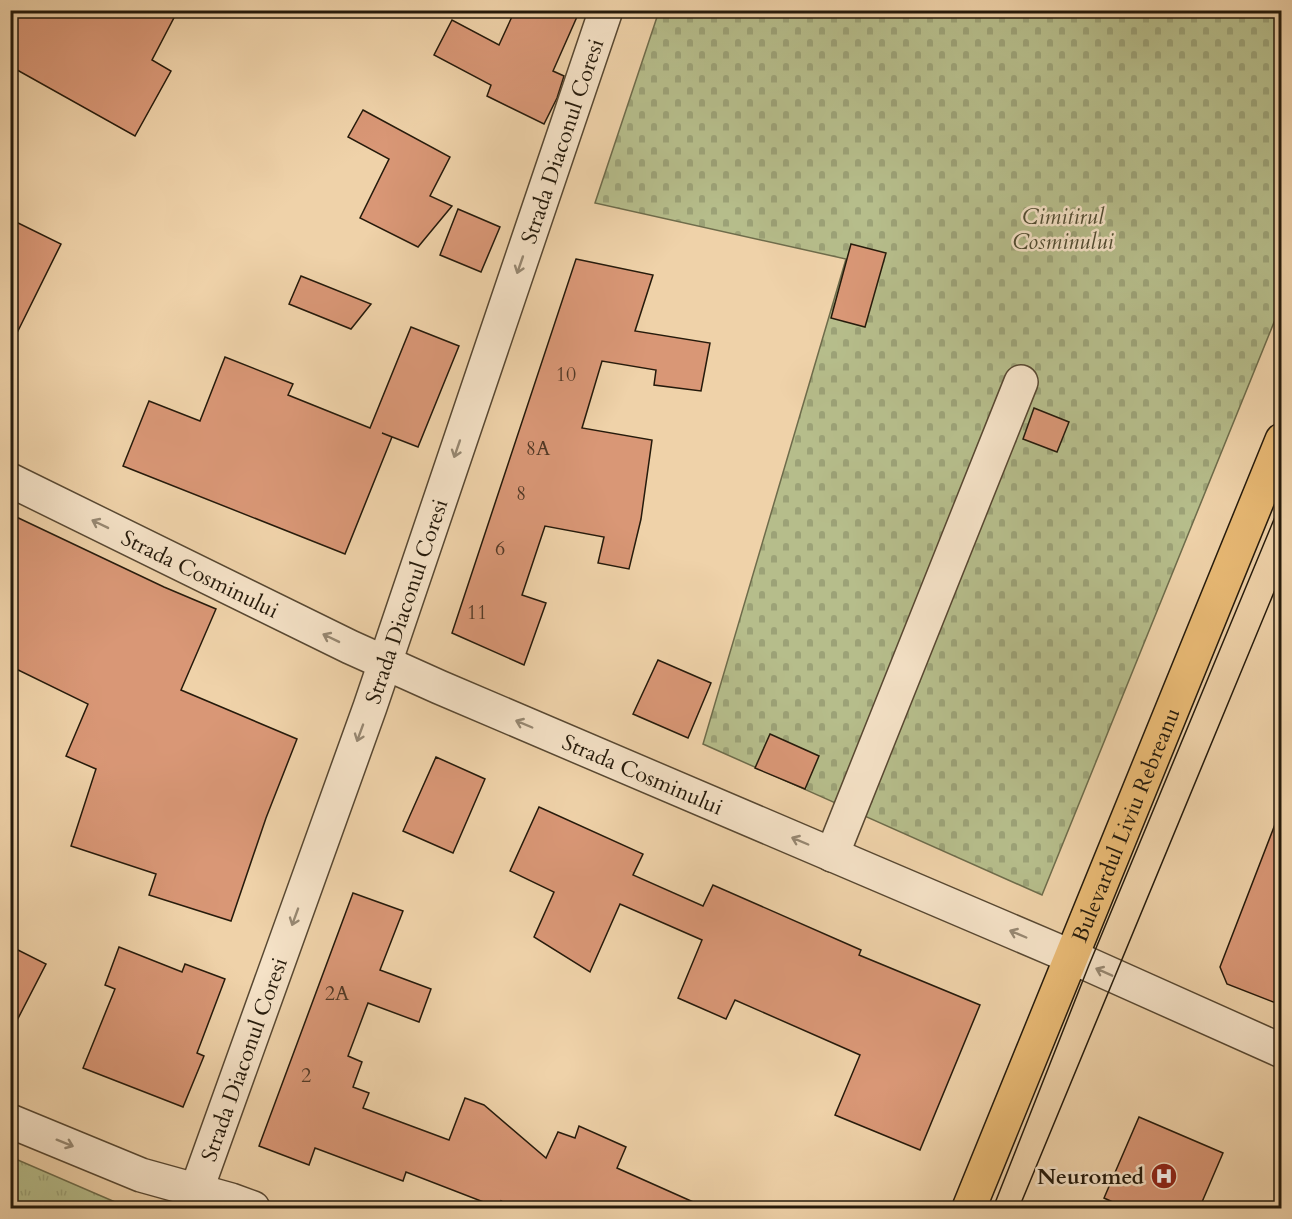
<svg xmlns="http://www.w3.org/2000/svg" width="1292" height="1219" font-family="Cardo,serif">
<style>
.cemetery{fill:url(#cemetery-stones);stroke:#6e6c4b;stroke-width:1.5}
.park{fill:url(#park-tufts);stroke:#6e6c4b;stroke-width:1.5}
.building{fill:#d99776;stroke:#251a0b;stroke-width:1.5}
.lines{fill:none;stroke-linecap:round;stroke-linejoin:round}
.minor-casing{stroke:#584832;stroke-width:36}
.major-casing{stroke:#251a0b;stroke-width:36}
.minor{stroke:#f5e2c7;stroke-width:33}
.major{stroke:#e8b974;stroke-width:33}
.tram{stroke:#251a0b;stroke-width:1.5}
.oneway{stroke:#978872}
.labels{text-anchor:middle;stroke-width:5;stroke-linejoin:round;paint-order:stroke}
.number-label{font-size:20px;fill:#523926}
.street-label{font-size:22px;fill:#251a0b;stroke:#f5e2c7}
.park-label{font-size:22px;font-style:italic;fill:#504b31;stroke:#f5e2c7}
.poi-label{font-size:22px;font-weight:bold;fill:#251a0b;stroke:#f5e2c7;text-anchor:end}
</style>
<defs>
<pattern id="cemetery-stones" width="16" height="16" patternUnits="userSpaceOnUse" patternTransform="scale(1.5)"><rect width="16" height="16" fill="#b6bd8b"/><path d="M2 7V4a2 2 0 0 1 4 0v3zM10 15v-3a2 2 0 0 1 4 0v3z" fill="#9ca277"/></pattern>
<pattern id="park-tufts" width="24" height="20" patternUnits="userSpaceOnUse" patternTransform="scale(1.5)"><rect width="24" height="20" fill="#b6bd8b"/><path d="M3 7l-1-3M5 7V3M7 7l1-3M15 17l-1-3M17 17v-4M19 17l1-3" fill="none" stroke="#9ca277"/></pattern>
</defs>
<rect width="100%" height="100%" fill="#efd2a9"/>
<filter id="stains"><feTurbulence type="fractalNoise" baseFrequency=".00333" numOctaves="4"/><feColorMatrix values="0 0 0 0 .2 0 0 0 0 .09 0 0 0 0 .02 0 0 0 .5 -.17"/></filter>
<radialGradient id="worn" r=".72"><stop offset=".6" stop-color="#630" stop-opacity="0"/><stop offset="1" stop-color="#630" stop-opacity=".3"/></radialGradient>
<polygon class="cemetery" points="659,11 1281,11 1281,305 1042,895 703,744 846,259 595,203"/>
<polygon class="park" points="10,1157 11,1157 129,1208 11,1208"/>
<g class="building">
<polygon points="10,10 178,10 152,60 171,71 135,136 10,66"/>
<polygon points="515,10 580,10 553,71 564,76 557,98 544,124 487,96 491,85 434,55 452,20 499,45"/>
<polygon points="363,110 450,157 430,196 452,206 418,247 360,218 389,159 348,137"/>
<polygon points="458,209 500,227 481,272 440,255"/>
<polygon points="10,219 61,244 10,347"/>
<polygon points="851,244 886,253 865,327 831,318"/>
<polygon points="576,259 653,275 635,331 710,343 701,391 654,385 656,370 602,361 582,428 652,440 641,519 629,569 598,563 604,537 545,526 522,595 546,603 524,665 452,633"/>
<polygon points="301,276 371,304 351,329 289,304"/>
<polygon points="411,327 459,346 418,447 382,433 392,437 345,554 123,466 149,401 200,421 225,357 293,384 288,395 370,428"/>
<polygon points="1034,408 1069,422 1057,452 1023,439"/>
<polygon points="10,514 164,587 216,609 181,690 297,739 266,818 231,921 149,895 156,874 71,846 96,769 66,756 88,704 10,666"/>
<polygon points="658,660 711,683 688,738 633,714"/>
<polygon points="770,734 819,756 805,789 755,768"/>
<polygon points="436,757 485,779 453,853 403,831"/>
<polygon points="539,807 643,854 633,875 703,906 713,885 861,950 859,955 980,1005 920,1150 835,1115 860,1055 735,1000 726,1019 678,998 702,940 620,904 590,972 534,937 554,892 510,871"/>
<polygon points="1279,814 1281,814 1281,1005 1227,984 1220,967"/>
<polygon points="353,893 403,911 380,970 431,989 419,1022 368,1003 348,1056 362,1062 353,1087 369,1093 363,1108 449,1140 465,1098 484,1105 546,1158 558,1132 575,1138 579,1126 626,1147 617,1168 709,1209 515,1209 501,1201 499,1208 406,1172 403,1181 315,1148 309,1165 259,1146"/>
<polygon points="10,946 46,964 10,1034"/>
<polygon points="119,947 182,972 185,964 225,979 197,1053 204,1056 183,1107 83,1068 115,989 105,985"/>
<polygon points="1139,1117 1223,1153 1199,1209 1128,1209 1104,1198"/>
</g>
<g class="lines">
<defs>
<g id="minor">
<path id="s1" d="M10 480 350 647 439 687 1072 957 1282 1051"/>
<polyline points="832,855 1021,382"/>
<polyline points="10,1121 141,1175 231,1200 253,1208"/>
<path id="s2" d="M190 1208 370 707 606 10"/>
</g>
<g id="major">
<path id="s3" d="M969 1208 1282 440"/>
</g>
</defs>
<use href="#minor" class="minor-casing"/>
<use href="#major" class="major-casing"/>
<use href="#minor" class="minor"/>
<use href="#major" class="major"/>
<g class="tram">
<polyline points="993,1208 1089,965 1282,500"/>
<polyline points="1019,1208 1282,573"/>
</g>
</g>
<defs><path id="oneway-shaft" d="M-6 0H5M1.5-3L5.5 0L1.5 3" fill="none" stroke-width="1.6" stroke-linecap="round" stroke-linejoin="round" transform="scale(1.5)"/></defs>
<g class="oneway">
<use href="#oneway-shaft" transform="translate(520 265) rotate(109)"/>
<use href="#oneway-shaft" transform="translate(457 449) rotate(109)"/>
<use href="#oneway-shaft" transform="translate(100 524) rotate(-154)"/>
<use href="#oneway-shaft" transform="translate(331 638) rotate(-154)"/>
<use href="#oneway-shaft" transform="translate(524 724) rotate(-157)"/>
<use href="#oneway-shaft" transform="translate(360 733) rotate(110)"/>
<use href="#oneway-shaft" transform="translate(800 841) rotate(-157)"/>
<use href="#oneway-shaft" transform="translate(295 917) rotate(110)"/>
<use href="#oneway-shaft" transform="translate(1018 934) rotate(-157)"/>
<use href="#oneway-shaft" transform="translate(1104 972) rotate(-156)"/>
<use href="#oneway-shaft" transform="translate(65 1143) rotate(22)"/>
</g>
<defs>
<symbol id="hospital-disc" viewBox="-11 -11 22 22"><circle r="9.5" fill="#8f2418" stroke="#f5e2c7"/><path d="M-5-5h3v3.5h4V-5h3V5h-3V1.5h-4V5h-3Z" fill="#fff"/></symbol>
</defs>
<g fill-rule="evenodd">
<use href="#hospital-disc" x="1149" y="1161" width="30" height="30"/>
</g>
<g class="labels">
<g class="number-label">
<text x="566" y="381">10</text>
<text x="538" y="455">8A</text>
<text x="521" y="500">8</text>
<text x="500" y="555">6</text>
<text x="477" y="619">11</text>
<text x="337" y="1000">2A</text>
<text x="306" y="1082">2</text>
</g>
<g class="street-label">
<text dy="8" stroke="none"><textPath href="#s2" startOffset="1130">Strada Diaconul Coresi</textPath></text>
<text dy="8" stroke="none"><textPath href="#s1" startOffset="212">Strada Cosminului</textPath></text>
<text dy="8" stroke="none"><textPath href="#s2" startOffset="644">Strada Diaconul Coresi</textPath></text>
<text dy="8" stroke="none"><textPath href="#s1" startOffset="698">Strada Cosminului</textPath></text>
<text dy="8" stroke="none"><textPath href="#s3" startOffset="414">Bulevardul Liviu Rebreanu</textPath></text>
<text dy="8" stroke="none"><textPath href="#s2" startOffset="158">Strada Diaconul Coresi</textPath></text>
</g>
<g class="park-label">
<text x="1063" y="224">Cimitirul<tspan x="1063" dy="25">Cosminului</tspan></text>
</g>
<g class="poi-label">
<text x="1144" y="1184">Neuromed</text>
</g>
</g>
<rect width="1292" height="1219" fill="none" stroke="#efd2a9" stroke-width="36"/>
<rect x="12" y="12" width="1268" height="1195" fill="none" stroke="#251a0b" stroke-width="3"/>
<rect x="18" y="18" width="1256" height="1183" fill="none" stroke="#251a0b" stroke-width="1.5"/>
<rect width="100%" height="100%" filter="url(#stains)"/>
<rect width="100%" height="100%" fill="url(#worn)"/>
</svg>
